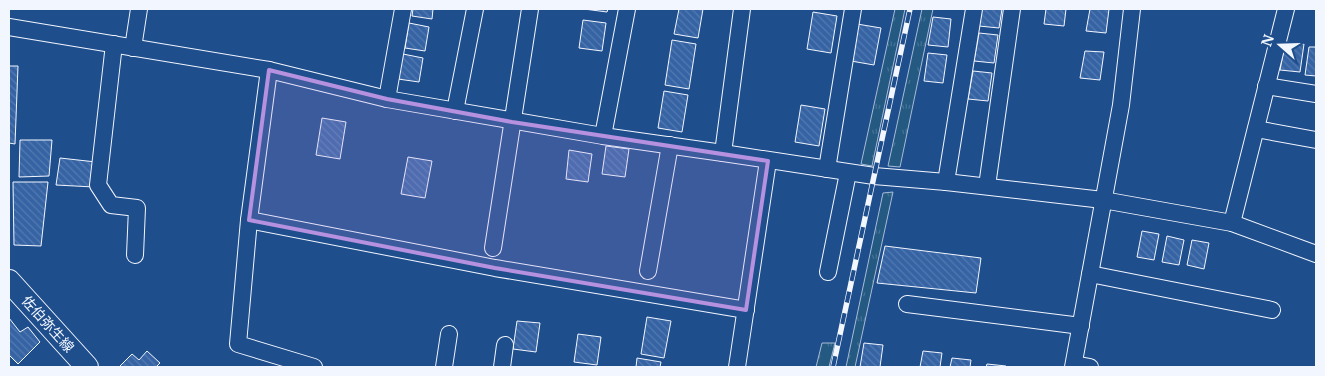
<svg xmlns="http://www.w3.org/2000/svg" width="1325" height="376" font-family="Merriweather,'Noto Sans JP',serif">
<style>
.grass{fill:url(#grass-tufts);stroke:#a8bbd7}
.building{fill:url(#building-back-hatch);stroke:#f2f6ff}
.lines{fill:none;stroke-linecap:round;stroke-linejoin:round}
.street-casing{stroke:#f2f6ff;stroke-width:18}
.secondary-casing{stroke:#f2f6ff;stroke-width:24}
.street{stroke:#1f4e8c;stroke-width:16}
.secondary{stroke:#1f4e8c;stroke-width:22}
.rail-casing{stroke:#f2f6ff;stroke-width:5.5}
.rail{stroke:#1f4e8c;stroke-width:4;stroke-dasharray:11;stroke-linecap:butt}
.marked{fill:#b691df;fill-opacity:0.2;stroke:#b691df;stroke-width:4;stroke-linejoin:round}
.labels{text-anchor:middle;stroke-width:4;stroke-linejoin:round;paint-order:stroke}
.street-label{font-size:14px;fill:#f2f6ff;stroke:#1f4e8c}
</style>
<defs>
<pattern id="grass-tufts" width="24" height="20" patternUnits="userSpaceOnUse" patternTransform="scale(1.25)"><rect width="24" height="20" fill="#245a82"/><path d="M3 7l-1-3M5 7V3M7 7l1-3M15 17l-1-3M17 17v-4M19 17l1-3" fill="none" stroke="#447295"/></pattern>
<pattern id="building-back-hatch" width="6" height="6" patternUnits="userSpaceOnUse" patternTransform="scale(1.25)"><rect width="6" height="6" fill="#3563a3"/><path d="M-1 5l2 2M0 0l6 6M5-1l2 2" fill="none" stroke="#537ab1"/></pattern>
</defs>
<rect width="100%" height="100%" fill="#1f4e8c"/>
<g class="grass">
<polygon points="895,9 905,9 872,166 861,164"/>
<polygon points="922,9 933,9 900,167 888,166"/>
<polygon points="893,192 855,367 846,367 883,193"/>
<polygon points="822,343 835,343 829,367 816,367"/>
</g>
<g class="building">
<polygon points="413,9 433,9 432,19 412,16"/>
<polygon points="584,9 608,9 607,12"/>
<polygon points="679,9 703,9 698,38 674,34"/>
<polygon points="982,9 1002,9 999,28 979,26"/>
<polygon points="1046,9 1066,9 1064,26 1044,24"/>
<polygon points="1090,9 1109,9 1106,33 1086,31"/>
<polygon points="813,12 837,16 831,53 807,49"/>
<polygon points="933,17 951,19 948,47 928,45"/>
<polygon points="583,20 606,23 602,51 579,48"/>
<polygon points="409,23 429,27 425,51 405,48"/>
<polygon points="857,24 881,28 874,65 851,61"/>
<polygon points="979,33 998,35 994,63 974,61"/>
<polygon points="672,40 696,44 689,89 665,85"/>
<polygon points="1285,42 1304,44 1300,72 1280,70"/>
<polygon points="1309,47 1316,47 1316,76 1305,75"/>
<polygon points="1085,51 1104,52 1100,80 1080,78"/>
<polygon points="928,53 947,55 943,83 924,81"/>
<polygon points="403,54 423,58 419,82 398,79"/>
<polygon points="9,66 18,66 15,144 9,143"/>
<polygon points="973,71 992,73 988,101 968,99"/>
<polygon points="664,91 688,95 682,132 658,128"/>
<polygon points="801,105 825,109 819,146 795,142"/>
<polygon points="322,118 346,122 340,159 316,155"/>
<polygon points="20,140 52,140 49,176 19,177"/>
<polygon points="606,146 629,149 625,177 602,174"/>
<polygon points="569,150 592,154 588,182 566,179"/>
<polygon points="408,157 432,161 425,198 401,194"/>
<polygon points="60,158 96,162 94,187 56,185"/>
<polygon points="13,182 48,182 41,246 14,245"/>
<polygon points="1142,231 1159,234 1154,260 1137,257"/>
<polygon points="1167,236 1184,240 1179,265 1162,262"/>
<polygon points="1192,240 1209,243 1204,269 1187,265"/>
<polygon points="885,246 981,258 976,293 877,283"/>
<polygon points="647,317 671,321 664,358 641,354"/>
<polygon points="9,318 20,332 28,327 40,342 18,364 9,355"/>
<polygon points="517,321 540,323 536,352 513,349"/>
<polygon points="578,334 601,337 597,365 574,362"/>
<polygon points="864,343 883,345 880,367 860,367"/>
<polygon points="147,351 160,363 156,367 119,367 132,354 139,360"/>
<polygon points="923,351 942,353 940,367 920,367"/>
<polygon points="637,358 661,362 660,367 636,367"/>
<polygon points="952,358 971,360 970,367 950,367"/>
<polygon points="987,364 1006,366 1005,367 986,367"/>
</g>
<g class="lines">
<defs>
<g id="street">
<polyline points="9,27 269,70 387,99 603,136 723,153 874,176 946,182 1103,200 1232,223 1316,254"/>
<polyline points="114,44 98,185 111,205 137,208 135,255"/>
<polyline points="133,48 139,9"/>
<polyline points="269,70 249,220 238,344 314,367"/>
<polyline points="1266,86 1316,94"/>
<polyline points="387,99 403,9"/>
<polyline points="455,111 475,9"/>
<polyline points="1256,129 1316,140"/>
<polyline points="603,136 627,9"/>
<polyline points="723,153 742,9"/>
<polyline points="827,169 853,9"/>
<polyline points="946,182 974,9"/>
<polyline points="987,186 1012,9"/>
<polyline points="249,220 495,268 746,310"/>
<polyline points="1232,223 1286,9"/>
<polyline points="493,248 530,9"/>
<polyline points="648,271 670,145"/>
<polyline points="828,272 848,173"/>
<polyline points="1090,274 1272,310"/>
<polyline points="907,304 1081,326"/>
<polyline points="1074,364 1090,367"/>
<polyline points="444,367 449,334"/>
<polyline points="502,367 505,345"/>
<polyline points="737,367 768,161"/>
<polyline points="1073,367 1121,105 1132,9"/>
</g>
<polyline id="secondary" points="9,281 87,367"/>
</defs>
<use href="#street" class="street-casing"/>
<use href="#secondary" class="secondary-casing"/>
<use href="#street" class="street"/>
<use href="#secondary" class="secondary"/>
<defs>
<polyline id="rail" points="833,367 910,9"/>
</defs>
<use href="#rail" class="rail-casing"/>
<use href="#rail" class="rail"/>
</g>
<path class="marked" d="M269 70 387 99 512 122 768 161 746 310 495 268 249 220Z"/>
<g class="labels">
<g class="street-label">
<text transform="translate(48 324) rotate(48)" y="5">佐伯弥生線</text>
</g>
</g>
<rect width="1325" height="376" fill="none" stroke="#f2f6ff" stroke-width="20"/>
<g transform="translate(1280 45) rotate(290)" stroke="#1f4e8c" stroke-width="4" paint-order="stroke">
<path d="M0-4L9 19L0 12L-9 19Z" fill="#f2f6ff"/>
<text y="-8" font-size="14" font-weight="bold" text-anchor="middle" fill="#f2f6ff">N</text>
</g>
</svg>
